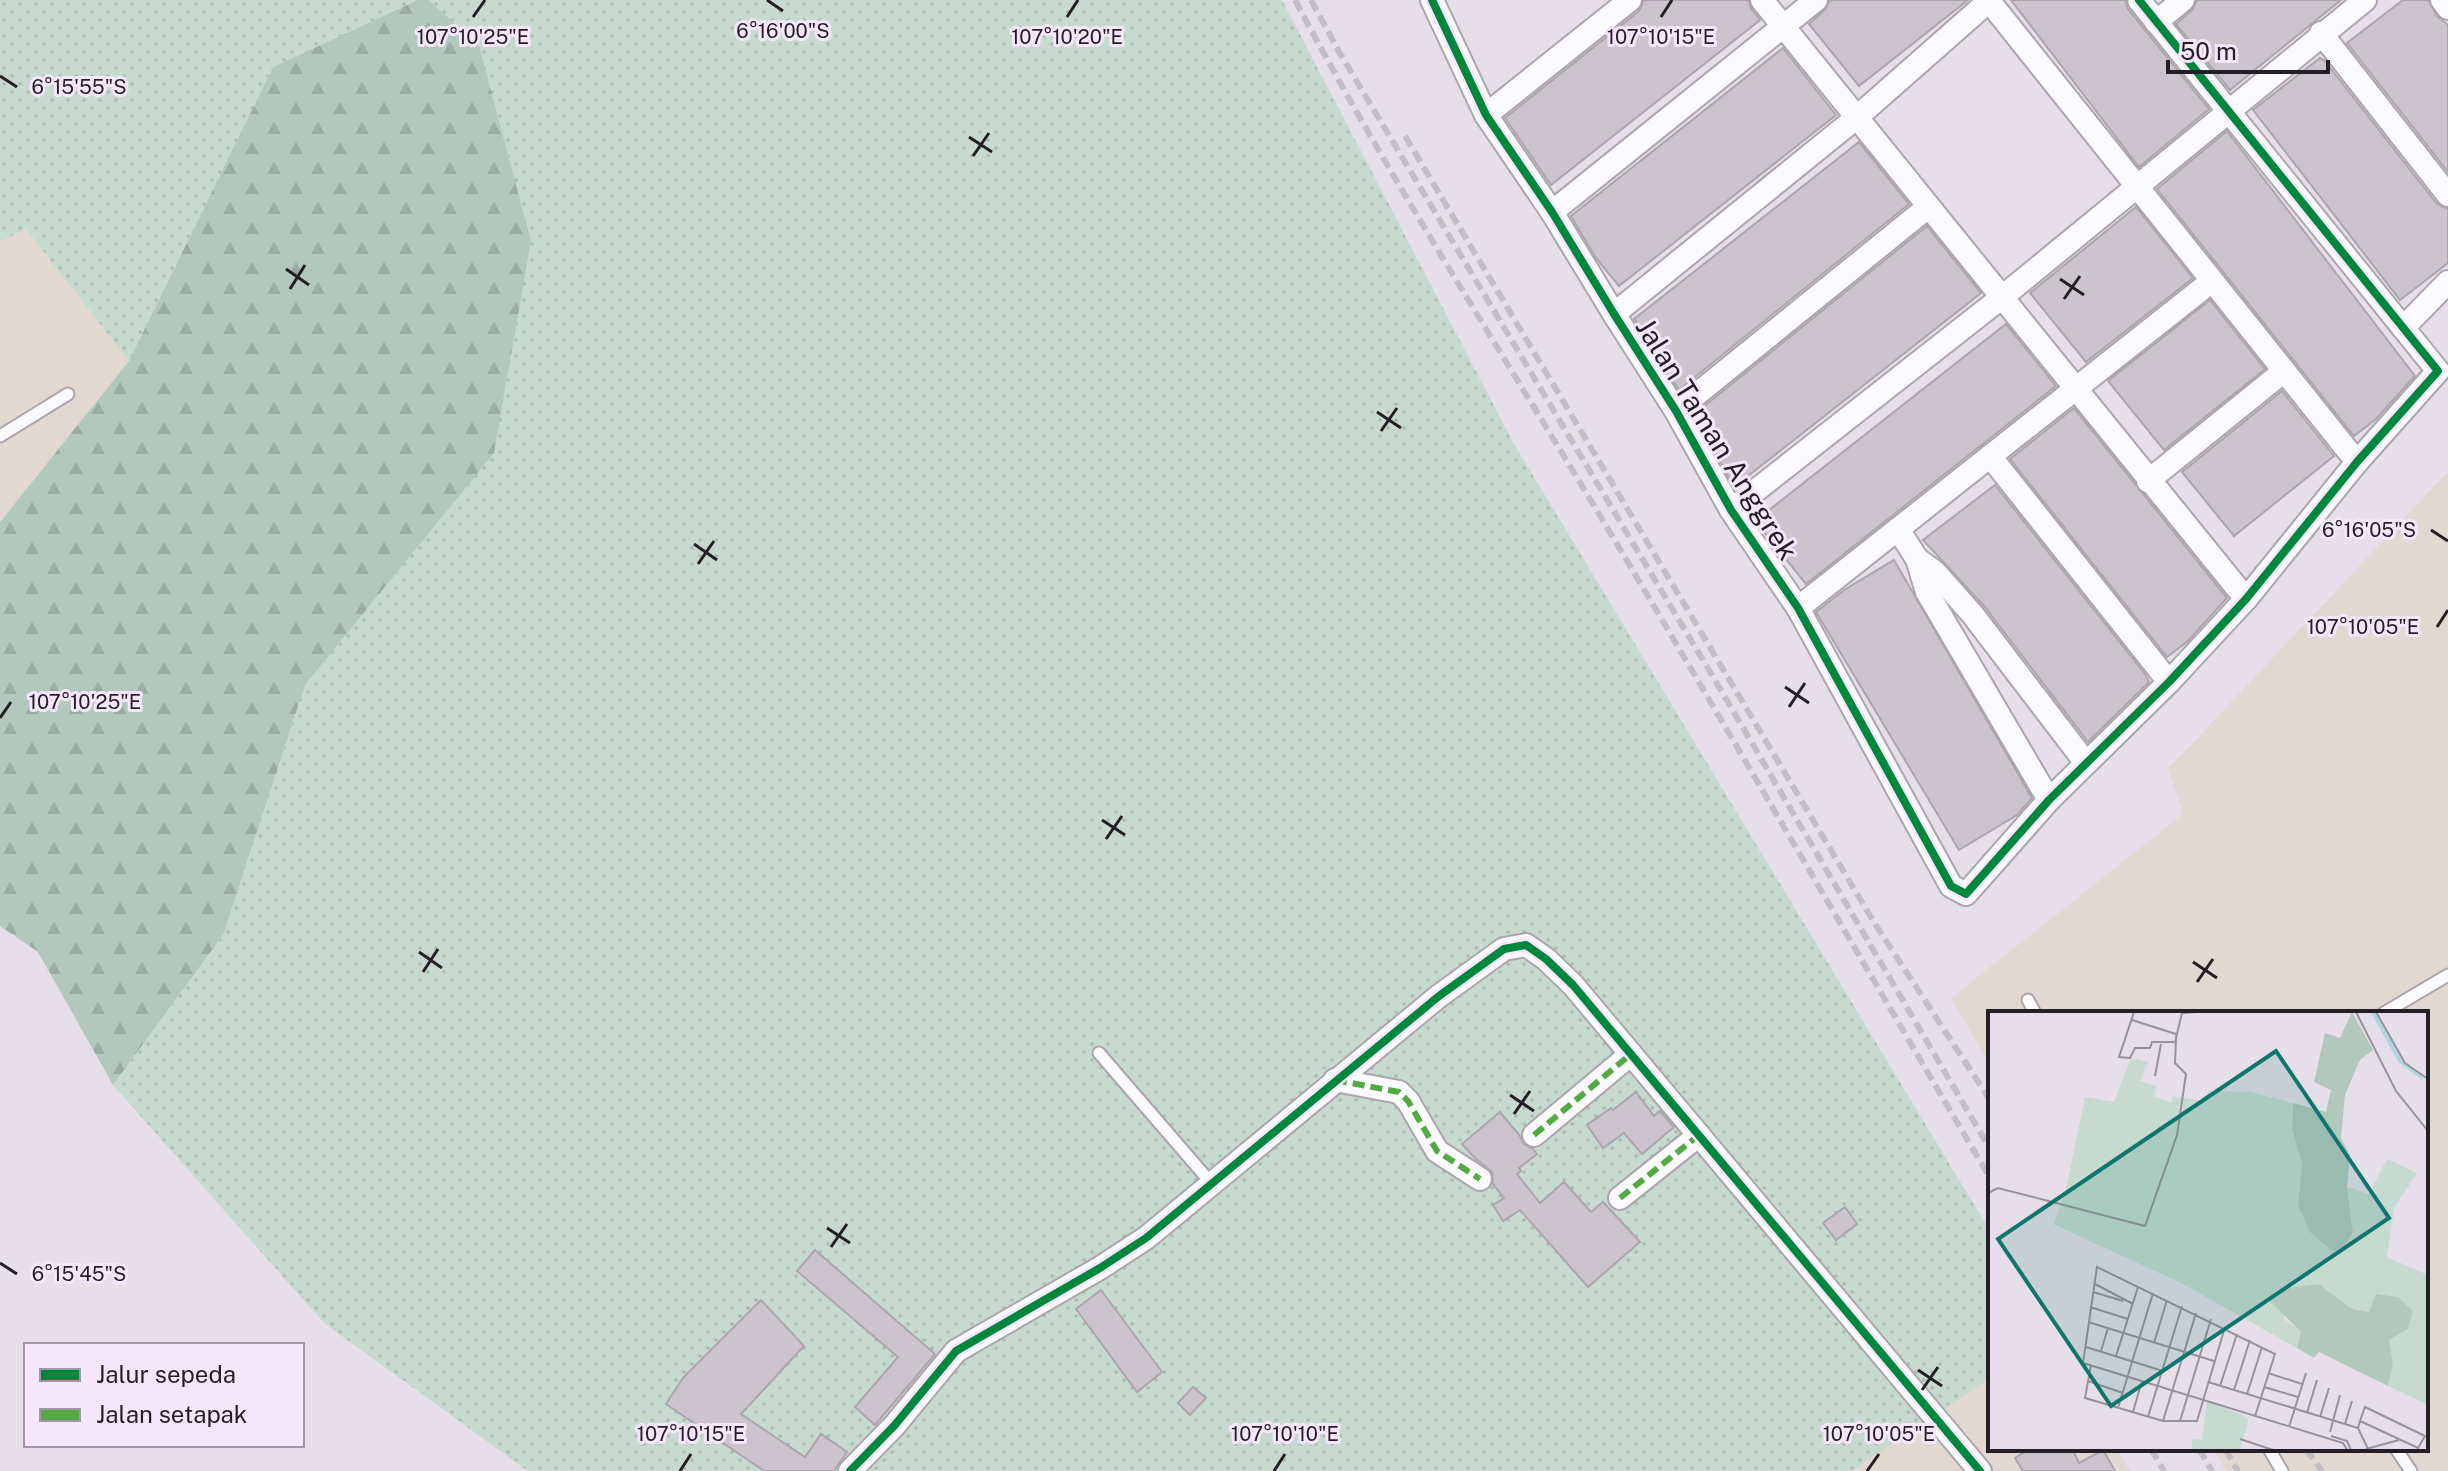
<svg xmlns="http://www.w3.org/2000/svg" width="2448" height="1471" font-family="'Public Sans',sans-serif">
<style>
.industrial{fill:#e2d8d2}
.green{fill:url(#green-dots)}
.forest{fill:url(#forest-firs)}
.building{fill:#ccc4cc;stroke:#aca5ad;stroke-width:2}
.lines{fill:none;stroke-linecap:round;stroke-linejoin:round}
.service-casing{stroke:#aca5ae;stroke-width:15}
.minor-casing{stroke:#aca5ae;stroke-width:26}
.service{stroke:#fbfafc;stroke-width:11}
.minor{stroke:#fbfafc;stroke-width:22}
.rail{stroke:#c1bfc3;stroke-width:6;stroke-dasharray:12 6;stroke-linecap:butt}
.quiet{stroke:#53aa44;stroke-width:6;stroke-dasharray:12 6;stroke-linecap:butt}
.cycleway-casing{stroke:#f5e6fb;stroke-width:13}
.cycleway{stroke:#00873e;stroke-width:8}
.ticks{fill:none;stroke:#241f26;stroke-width:3}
.labels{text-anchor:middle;stroke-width:6;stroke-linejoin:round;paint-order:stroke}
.street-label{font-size:28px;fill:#241f26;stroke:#f5e6fb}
.inset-river{fill:none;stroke:#aed7e0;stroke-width:4}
.inset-road{fill:none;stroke:#98929a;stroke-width:2}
.view{fill:#0f766e;fill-opacity:0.15;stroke:#0f766e;stroke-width:4}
.inset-edge{fill:none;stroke:#241f26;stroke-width:4}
.ticks-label{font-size:20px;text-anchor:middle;fill:#241f26;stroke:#f5e6fb;stroke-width:6;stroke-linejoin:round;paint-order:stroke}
</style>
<defs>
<pattern id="green-dots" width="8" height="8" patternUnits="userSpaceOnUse" patternTransform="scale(2)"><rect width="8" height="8" fill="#c7dacf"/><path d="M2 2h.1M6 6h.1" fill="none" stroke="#abbbb2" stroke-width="1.8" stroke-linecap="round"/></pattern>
<pattern id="forest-firs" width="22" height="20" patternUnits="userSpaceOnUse" patternTransform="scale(2)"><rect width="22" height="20" fill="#b3c8bc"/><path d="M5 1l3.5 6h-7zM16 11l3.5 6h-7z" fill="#9aaba1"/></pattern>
</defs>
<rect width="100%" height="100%" fill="#e6dee8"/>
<g class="industrial">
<polygon points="26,228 129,361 0,522 0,242"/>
<polygon points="2448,472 2448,1471 2226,1471 2213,1449 2426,1449 2426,1013 1990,1013 1990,1065 1951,998 2183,814 2168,769"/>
<polygon points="1990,1378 1990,1449 2117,1449 2130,1471 1860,1471 1856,1467"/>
</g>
<g class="green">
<polygon points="0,0 418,0 273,67 129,361 26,229 0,242"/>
<polygon points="429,0 1282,0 1514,444 1990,1231 1990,1378 1851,1471 528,1471 324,1323 113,1085 223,935 305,685 494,452 479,46"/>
</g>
<polygon class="forest" points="418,0 429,0 479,46 531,241 494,453 305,685 223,935 113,1085 38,952 0,926 0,522 129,361 273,67"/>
<g class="building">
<polygon points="1644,0 1748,0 1751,8 1760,20 1551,185 1505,118 1639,11"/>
<polygon points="1830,0 1968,0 1859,86 1809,24 1825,10"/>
<polygon points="2011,0 2125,0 2128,9 2209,109 2139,167"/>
<polygon points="2197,0 2341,0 2230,90 2176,24 2192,10"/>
<polygon points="2403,0 2428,0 2437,16 2448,25 2448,172 2347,43"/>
<polygon points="1783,48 1836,115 1619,286 1596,258 1571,216"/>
<polygon points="2320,58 2324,60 2437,204 2448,209 2448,263 2400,300 2253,110"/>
<polygon points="2227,131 2415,376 2376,419 2354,436 2157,189"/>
<polygon points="1859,142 1909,204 1679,390 1634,319"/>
<polygon points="2136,207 2193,278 2086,362 2030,293"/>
<polygon points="1927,226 1981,293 1734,487 1713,449 1721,442 1697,412"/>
<polygon points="2210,300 2265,369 2164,450 2108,381"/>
<polygon points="2006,324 2056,386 1806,584 1755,521"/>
<polygon points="2282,391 2334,456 2234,536 2182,472"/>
<polygon points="2074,408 2227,598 2188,641 2167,657 2010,459"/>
<polygon points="1995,485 2145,674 2149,682 2088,742 1984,606 1923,540"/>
<polygon points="1894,560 2032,798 2017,815 1959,850 1816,612 1844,590"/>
<polygon points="1636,1092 1654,1116 1660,1111 1674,1127 1642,1154 1624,1133 1603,1148 1587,1125 1611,1108 1613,1110"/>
<polygon points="1500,1112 1520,1136 1524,1144 1533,1149 1537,1154 1519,1168 1521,1171 1517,1174 1540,1203 1564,1182 1591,1212 1603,1202 1640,1242 1588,1287 1520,1210 1503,1221 1493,1205 1504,1198 1493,1184 1492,1172 1476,1159 1462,1144"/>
<polygon points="1845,1207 1857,1224 1836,1240 1823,1223"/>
<polygon points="815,1250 935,1354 875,1425 855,1407 898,1357 797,1271"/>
<polygon points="1101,1290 1162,1372 1137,1392 1076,1309"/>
<polygon points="761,1300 804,1346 741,1414 805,1457 821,1434 847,1452 834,1471 764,1471 666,1404 683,1378"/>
<polygon points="1193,1387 1206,1398 1190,1415 1178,1403"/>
<polygon points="2029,1449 2072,1449 2079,1463 2103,1450 2115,1471 2023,1471 2015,1458"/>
</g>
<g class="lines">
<defs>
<g id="service">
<polyline points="0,436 68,394"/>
<polyline points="2028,1000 2035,1013"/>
<polyline points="2384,1013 2448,975"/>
<polyline points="1099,1053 1212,1184"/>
<polyline points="2269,1449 2282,1471"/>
<polyline points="2396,1449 2411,1471"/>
</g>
<g id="minor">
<polyline points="1432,0 1486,115 1552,212 1614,314 1676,411 1731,510 1798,608 1951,886 1966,894 2049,800 2169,682 2246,599 2357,462 2438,371 2139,0"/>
<polyline points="1762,0 2246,599"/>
<polyline points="2442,0 2448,8"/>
<polyline points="1989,1 2357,462"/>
<polyline points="2156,22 2183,0"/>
<polyline points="2321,33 2448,195"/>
<polyline points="1486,115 1630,0"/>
<polyline points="1552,212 1816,0"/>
<polyline points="1614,314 1856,118 1990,0"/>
<polyline points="2403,328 2448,282"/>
<polyline points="1676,411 1928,207"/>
<polyline points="1990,456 2169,682"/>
<polyline points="2148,481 2284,371"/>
<polyline points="1731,510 2001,298 2365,0"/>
<polyline points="1898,529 1917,559 1927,592 2049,800"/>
<polyline points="1917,559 1935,572 1973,615 2086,763"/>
<polyline points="1798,608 2212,281"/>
<polyline points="1335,1080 1399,1092 1408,1101 1437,1151 1480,1179"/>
<polyline points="1534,1135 1631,1054"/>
<polyline points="1620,1198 1699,1135"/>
<polyline points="850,1471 894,1426 956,1351 1100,1268 1146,1238 1439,996 1504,949 1526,945 1546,959 1573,985 1980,1471"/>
</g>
</defs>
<use href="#service" class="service-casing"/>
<use href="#minor" class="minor-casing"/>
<use href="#service" class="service"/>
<use href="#minor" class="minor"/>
<g class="rail">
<path d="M1295 0C1387 174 1494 340 1596 509 1729 731 1858 955 1990 1178"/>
<polyline points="1311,0 1338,50 1722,692 1990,1149"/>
<polyline points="1405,136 1875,924 1990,1100"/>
<polyline points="2151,1449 2164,1471"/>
<polyline points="2199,1449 2212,1471"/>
<polyline points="2225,1449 2238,1471"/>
<polyline points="2306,1449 2322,1471"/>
</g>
<g class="quiet">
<polyline points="1335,1080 1399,1092 1408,1101 1437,1151 1480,1179"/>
<polyline points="1534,1135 1631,1054"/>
<polyline points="1620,1198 1699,1135"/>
</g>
<defs>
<g id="cycleway">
<polyline points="1432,0 1486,115 1552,212 1614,314 1676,411 1731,510 1798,608 1951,886 1966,894 2049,800 2169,682 2246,599 2357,462 2438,371 2139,0"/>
<polyline points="850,1471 894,1426 956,1351 1100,1268 1146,1238 1439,996 1504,949 1526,945 1546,959 1573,985 1980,1471"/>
</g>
</defs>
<use href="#cycleway" class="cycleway-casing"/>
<use href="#cycleway" class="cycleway"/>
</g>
<path class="ticks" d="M767 0 783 11M473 17 485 0M1067 17 1078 0M1661 17 1672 0M0 76 17 87M969 137 992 152M973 156 989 133M286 269 309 285M2060 279 2084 295M290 289 305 265M2064 299 2080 276M1377 412 1401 428M1381 431 1397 408M2431 530 2448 541M694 544 717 560M698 564 714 541M2437 627 2448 610M1785 687 1809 703M1789 707 1805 683M0 718 11 702M1102 820 1125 835M1106 839 1122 816M419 952 442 968M2193 962 2217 978M423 972 438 949M2197 982 2213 959M1510 1095 1534 1111M1514 1114 1530 1091M827 1228 850 1243M831 1247 847 1224M0 1263 17 1274M1918 1370 1942 1386M1922 1390 1938 1367M680 1471 691 1454M1274 1471 1285 1454M1867 1471 1879 1454"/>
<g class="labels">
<g class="street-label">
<text transform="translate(1717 439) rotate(58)" y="10">Jalan Taman Anggrek</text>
</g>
</g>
<g transform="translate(1988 1011)">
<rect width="440" height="440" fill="#e6dee8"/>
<path d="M143 47 160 51 152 70 168 75 166 85 183 92 185 85 212 90 221 80 263 81 305 92 304 118 314 153 310 194 365 221 359 176 381 183 399 148 429 162 406 197 399 246 440 264V394L400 375 405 354 401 329 381 301 364 298 331 273 295 307 313 321 309 337 195 273 65 213 77 183 97 86 126 91ZM219 390 261 407 252 439H204V428L214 429Z" fill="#c7dacf"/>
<path d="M364 1 385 39 372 49 357 84 353 127 362 144 359 176 365 221 353 240 343 239 322 221 310 194 314 153 304 118 305 92 338 101 343 79 326 71 337 22 352 27ZM331 273 364 298 381 301 388 283 410 286 425 300 420 318 401 329 405 354 400 375 331 341 326 347 309 337 313 321 281 289 300 277Z" fill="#b3c8bc"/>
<path class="inset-river" d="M385 1 412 50 435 67"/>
<path class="inset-road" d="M146 1 131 46 142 47 147 37H162L164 31H187M368 1 408 80 440 120M388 1 417 52 440 68M144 9 188 23M167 65 173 33M0 182 10 177 157 215 189 124 198 63 187 52 188 27 194 2 208 1M107 273 145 293M105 281 135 290M102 296 140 308M100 311 226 350M166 332 179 289M98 336 175 360M113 340 120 317M128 345 150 276M103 354 97 387 175 410H209L237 316M280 362 314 373M100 370 135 382M220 371 370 417 380 438M232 375 249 323M276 376 310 386M246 379 262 329M259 383 274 336M130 397 165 282M145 401 154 370M319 402 329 369M267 405 287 343 109 256 95 352 355 432 359 439M160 406 194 295M332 406 341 377M175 410 208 302M192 410 223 308M357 413 364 390M301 416 318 362M370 417 372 410 377 396 437 425 430 437 372 410M342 421 352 384M343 425 359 430 363 439M252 428 285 439M378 438 411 429"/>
<path class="view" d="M288 40 401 207 123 395 10 228Z"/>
<rect width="440" height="440" class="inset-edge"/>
</g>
<g class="ticks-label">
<text x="783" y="38">6°16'00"S</text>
<text x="473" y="44">107°10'25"E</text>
<text x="1067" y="44">107°10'20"E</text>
<text x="1661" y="44">107°10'15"E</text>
<text x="79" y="94">6°15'55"S</text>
<text x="2369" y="537">6°16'05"S</text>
<text x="2363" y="634">107°10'05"E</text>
<text x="85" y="709">107°10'25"E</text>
<text x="79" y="1281">6°15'45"S</text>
<text x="691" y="1441">107°10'15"E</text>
<text x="1285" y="1441">107°10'10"E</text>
<text x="1879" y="1441">107°10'05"E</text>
</g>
<rect x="24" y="1343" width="280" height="104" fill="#f5e6fb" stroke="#a196a6" stroke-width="2"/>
<rect x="40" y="1369" width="40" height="12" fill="#00873e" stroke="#a196a6" stroke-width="2"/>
<text x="96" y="1383" font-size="24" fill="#241f26">Jalur sepeda</text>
<rect x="40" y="1409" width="40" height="12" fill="#53aa44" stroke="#a196a6" stroke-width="2"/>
<text x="96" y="1423" font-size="24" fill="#241f26">Jalan setapak</text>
<path d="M2168 60v12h160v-12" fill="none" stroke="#241f26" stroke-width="4"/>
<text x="2180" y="60" font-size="24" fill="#241f26" stroke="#f5e6fb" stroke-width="6" paint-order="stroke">50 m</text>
</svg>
